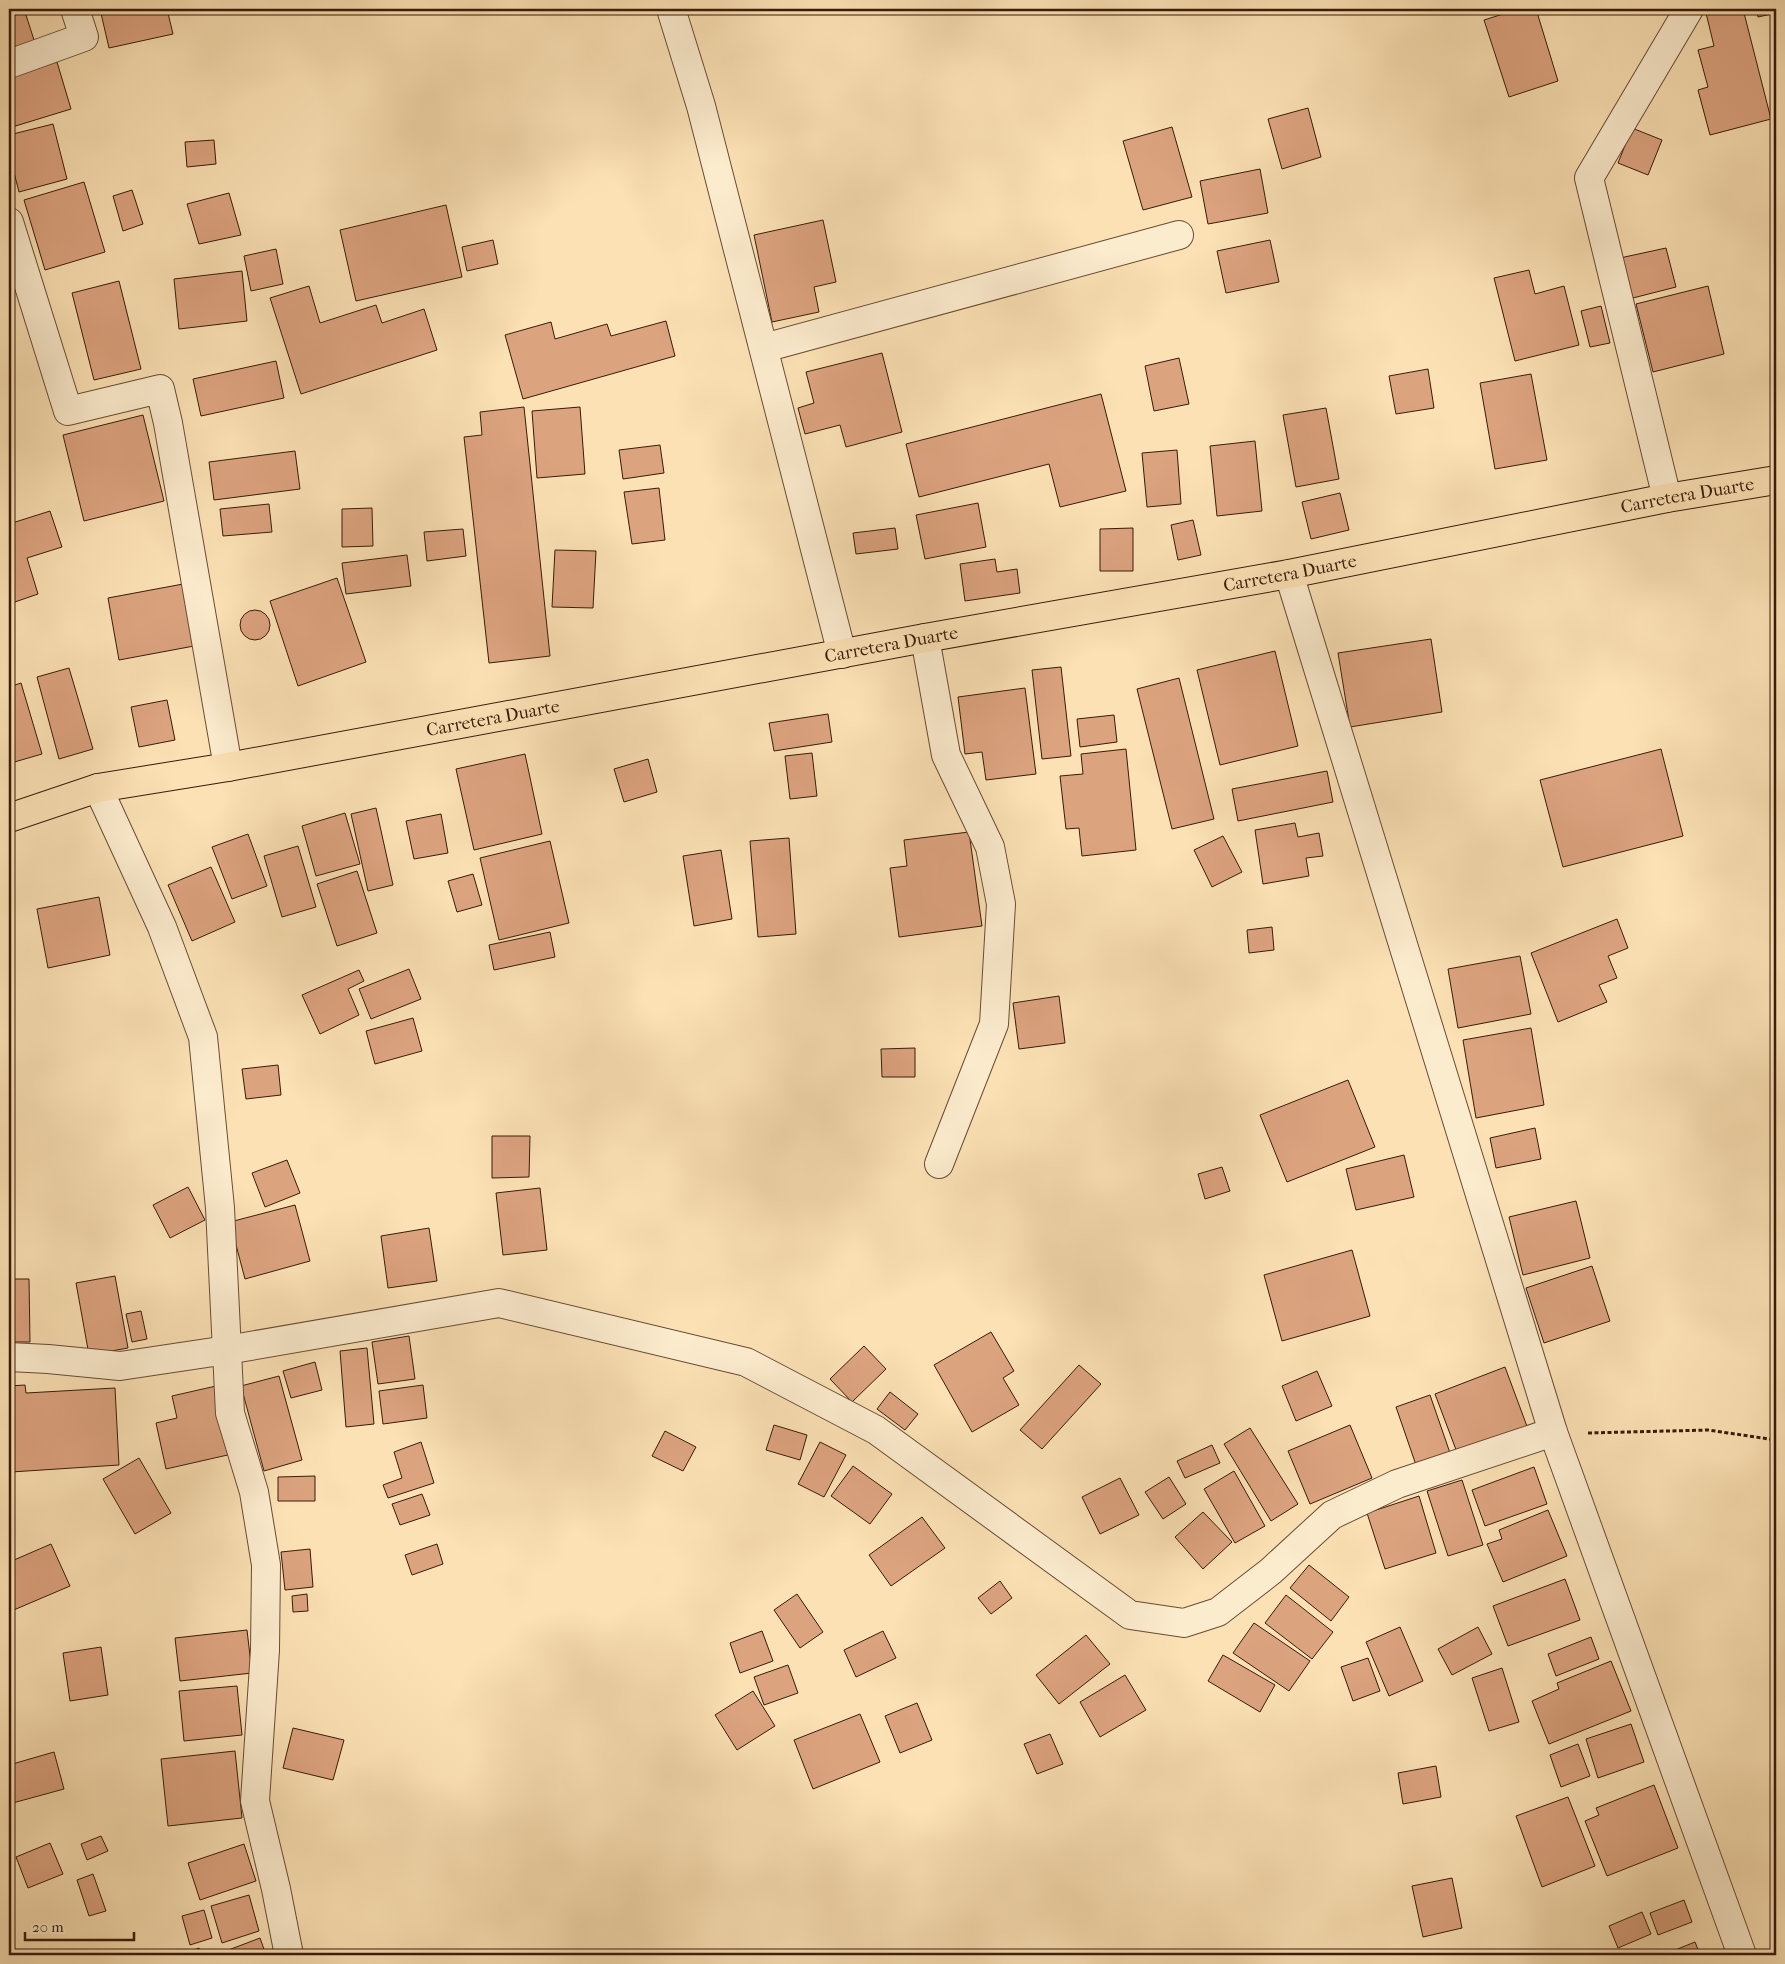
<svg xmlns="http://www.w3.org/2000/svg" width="1785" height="1964" font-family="'IM FELL French Canon',serif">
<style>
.building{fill:#dca37f;stroke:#381b0a}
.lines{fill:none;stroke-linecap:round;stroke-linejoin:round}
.minor-casing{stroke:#694c34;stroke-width:30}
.primary-casing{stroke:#381b0a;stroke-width:30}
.path{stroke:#381b0a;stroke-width:3;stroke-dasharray:4 2.5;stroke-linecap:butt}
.minor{stroke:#fcecce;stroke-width:28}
.primary{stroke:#fbe1b4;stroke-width:28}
.labels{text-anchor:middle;stroke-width:4;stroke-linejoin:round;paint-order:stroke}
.street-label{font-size:18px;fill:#381b0a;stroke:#fcecce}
</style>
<rect width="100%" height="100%" fill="#fbe1b4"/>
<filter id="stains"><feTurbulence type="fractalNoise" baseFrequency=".004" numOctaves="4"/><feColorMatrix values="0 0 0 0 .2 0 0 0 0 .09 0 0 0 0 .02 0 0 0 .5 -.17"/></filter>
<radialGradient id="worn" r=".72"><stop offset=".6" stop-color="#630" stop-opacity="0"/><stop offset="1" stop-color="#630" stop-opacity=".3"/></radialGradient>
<g class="building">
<polygon points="100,9 167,9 173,34 109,48"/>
<polygon points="1519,9 1536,9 1558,81 1509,97 1484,20"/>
<polygon points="1722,9 1743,9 1771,119 1710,135 1698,90 1708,87 1698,50 1714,46 1706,13"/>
<polygon points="1756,9 1776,9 1776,13 1758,17"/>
<polygon points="25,12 35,43 9,52 9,17"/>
<polygon points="57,62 71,109 9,128 9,77"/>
<polygon points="1308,108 1321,157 1282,169 1268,119"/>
<polygon points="53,124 67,179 19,192 9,153 9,135"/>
<polygon points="1172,127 1192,197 1143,210 1123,141"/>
<polygon points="1632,128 1662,140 1648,175 1618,163"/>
<polygon points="214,140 216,164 187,167 185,142"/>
<polygon points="1260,169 1268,213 1208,224 1200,181"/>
<polygon points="84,182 105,252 45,270 24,200"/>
<polygon points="132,190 143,224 123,231 113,196"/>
<polygon points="229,193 241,235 199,244 187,204"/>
<polygon points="446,205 462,277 356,301 340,230"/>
<polygon points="823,220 836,282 814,287 819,312 772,322 754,235"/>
<polygon points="493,240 498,264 467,271 462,247"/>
<polygon points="1270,240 1279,282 1226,293 1217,251"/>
<polygon points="1666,248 1676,287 1629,299 1620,258"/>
<polygon points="276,249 283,284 251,291 244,256"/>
<polygon points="1529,270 1535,294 1564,286 1579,345 1515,361 1494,278"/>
<polygon points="242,271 247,321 179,329 174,279"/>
<polygon points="119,281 141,369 94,380 72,293"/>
<polygon points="309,286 320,323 376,305 382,323 424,309 437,350 301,394 270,298"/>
<polygon points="1708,286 1724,354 1653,372 1636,304"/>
<polygon points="1601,306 1610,343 1590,347 1581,311"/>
<polygon points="666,321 675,356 523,399 505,335 551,322 555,339 607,324 611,336"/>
<polygon points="882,353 902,432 846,447 840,425 805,434 798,408 814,403 806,372"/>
<polygon points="1179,358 1189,404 1154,411 1145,366"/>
<polygon points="276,361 284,398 201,416 193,379"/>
<polygon points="1428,369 1434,408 1396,414 1389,376"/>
<polygon points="1531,374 1547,460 1495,469 1480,383"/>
<polygon points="1101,394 1126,491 1060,507 1049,464 919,497 906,444"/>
<polygon points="524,407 550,656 489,663 464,437 482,435 480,412"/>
<polygon points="580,407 585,474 537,478 532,411"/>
<polygon points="1326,408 1339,479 1296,487 1283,415"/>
<polygon points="143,415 164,501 84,521 63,435"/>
<polygon points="1255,441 1262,511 1217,516 1210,446"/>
<polygon points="660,445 664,473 623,479 619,450"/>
<polygon points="1177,450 1181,504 1147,507 1142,453"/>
<polygon points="295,451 300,489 214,500 209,462"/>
<polygon points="659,488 665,540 632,544 624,492"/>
<polygon points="1340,493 1349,530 1311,539 1302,502"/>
<polygon points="978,503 986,547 925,559 916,515"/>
<polygon points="269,504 272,532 223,536 220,509"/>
<polygon points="372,508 373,546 342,547 342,509"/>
<polygon points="50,511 62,547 27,558 38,594 9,604 9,524"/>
<polygon points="1193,520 1201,555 1178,560 1171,525"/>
<polygon points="895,528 898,549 856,554 853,533"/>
<polygon points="1133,528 1133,571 1100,571 1100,529"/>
<polygon points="463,529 466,556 427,561 424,532"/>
<polygon points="555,550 596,551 593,608 552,607"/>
<polygon points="407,555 411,586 346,594 342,563"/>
<polygon points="995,559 997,572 1017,569 1020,593 965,601 960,564"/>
<polygon points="337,578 366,662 298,686 270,601"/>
<polygon points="183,584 194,646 119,660 108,598"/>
<circle cx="255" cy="625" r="15"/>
<polygon points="1431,639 1442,712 1350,727 1338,653"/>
<polygon points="1275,651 1298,746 1220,765 1197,670"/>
<polygon points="1061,667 1071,756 1042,759 1032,670"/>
<polygon points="69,668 93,749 59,759 37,677"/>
<polygon points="1179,678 1214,819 1172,829 1137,689"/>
<polygon points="21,683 42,754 11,763 9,755 9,687"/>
<polygon points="1025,688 1036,774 986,780 982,752 965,754 958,697"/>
<polygon points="167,700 175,740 139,747 131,707"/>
<polygon points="828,714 832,742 774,751 769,723"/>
<polygon points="1114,715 1117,742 1080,747 1077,719"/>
<polygon points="1126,749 1136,850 1082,856 1079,828 1066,829 1060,776 1083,774 1081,754"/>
<polygon points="1661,749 1683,836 1563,867 1540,780"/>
<polygon points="812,753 817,796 790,799 785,756"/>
<polygon points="525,754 542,834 474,850 456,769"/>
<polygon points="648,759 657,792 624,802 614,769"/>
<polygon points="1327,771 1333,802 1238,821 1232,789"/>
<polygon points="376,808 393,885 368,891 351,814"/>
<polygon points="345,813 360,864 316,876 302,826"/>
<polygon points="441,814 448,853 414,859 406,821"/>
<polygon points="1295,823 1298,837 1319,833 1323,856 1306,858 1309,876 1263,884 1255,830"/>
<polygon points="969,832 982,926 899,937 890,868 907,866 904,840"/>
<polygon points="248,834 267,886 232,899 212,847"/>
<polygon points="1223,836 1242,872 1212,887 1194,850"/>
<polygon points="789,838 796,934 758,937 750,841"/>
<polygon points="550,841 569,923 499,940 480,858"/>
<polygon points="298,846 316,907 282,917 264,856"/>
<polygon points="721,850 732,919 694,926 683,856"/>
<polygon points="211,867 235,922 192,941 168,885"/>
<polygon points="357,871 377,933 337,946 317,884"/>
<polygon points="473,874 482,905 457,912 448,881"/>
<polygon points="99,897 110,955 48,968 37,909"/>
<polygon points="1617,919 1628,948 1608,956 1617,978 1599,985 1607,1002 1558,1022 1531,953"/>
<polygon points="1272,927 1274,950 1249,953 1247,930"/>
<polygon points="550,932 555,957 494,970 489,945"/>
<polygon points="1520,956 1531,1014 1458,1028 1448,969"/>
<polygon points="409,969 421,999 371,1019 359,989"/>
<polygon points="359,970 364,981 348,989 359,1015 320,1034 302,995"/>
<polygon points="1059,996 1065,1043 1019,1049 1013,1003"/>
<polygon points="413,1018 422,1051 375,1064 366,1031"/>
<polygon points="1531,1028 1544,1105 1476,1118 1463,1040"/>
<polygon points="915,1048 915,1077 882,1077 881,1049"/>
<polygon points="278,1065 281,1095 246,1099 242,1069"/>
<polygon points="1348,1080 1375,1147 1287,1182 1260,1115"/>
<polygon points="1535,1128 1541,1159 1496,1168 1490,1138"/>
<polygon points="492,1136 530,1136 529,1177 492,1178"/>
<polygon points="1404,1155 1414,1197 1356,1210 1346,1169"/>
<polygon points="287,1160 300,1193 265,1207 252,1173"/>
<polygon points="1222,1167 1230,1191 1205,1199 1198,1174"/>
<polygon points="188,1187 205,1220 170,1238 153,1205"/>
<polygon points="540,1188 547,1250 503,1255 496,1193"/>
<polygon points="1576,1201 1590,1258 1523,1275 1509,1217"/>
<polygon points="295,1205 310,1261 245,1279 230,1222"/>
<polygon points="429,1228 437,1281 388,1288 381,1236"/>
<polygon points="1352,1250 1370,1316 1282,1341 1264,1275"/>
<polygon points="1592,1266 1610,1321 1544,1343 1526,1288"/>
<polygon points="115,1276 128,1348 89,1355 76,1283"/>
<polygon points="9,1279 29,1279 30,1342 9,1342"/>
<polygon points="141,1311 147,1339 132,1342 126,1314"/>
<polygon points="991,1332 1014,1371 1003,1378 1019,1405 972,1432 934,1365"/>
<polygon points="409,1336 415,1379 378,1384 372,1342"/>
<polygon points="864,1346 886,1369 852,1402 830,1379"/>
<polygon points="367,1348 374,1424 346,1427 340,1351"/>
<polygon points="315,1362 322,1390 291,1398 283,1371"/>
<polygon points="1079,1365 1101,1384 1042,1449 1020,1430"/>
<polygon points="1505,1367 1528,1429 1458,1455 1435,1394"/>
<polygon points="1317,1371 1332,1406 1296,1421 1282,1386"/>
<polygon points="279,1376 302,1460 264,1471 241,1386"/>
<polygon points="25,1385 26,1393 115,1388 119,1465 11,1472 9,1386"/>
<polygon points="423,1385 427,1418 383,1424 379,1391"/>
<polygon points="216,1386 232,1454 166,1469 156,1423 177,1418 172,1396"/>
<polygon points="890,1392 918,1414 905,1430 877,1409"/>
<polygon points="1430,1395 1450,1453 1416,1465 1396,1407"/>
<polygon points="774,1425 807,1435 800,1460 766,1450"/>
<polygon points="1350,1425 1372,1478 1310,1504 1288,1451"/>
<polygon points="1250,1428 1298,1504 1271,1521 1224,1444"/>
<polygon points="665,1431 696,1447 683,1471 652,1456"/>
<polygon points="421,1442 434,1483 388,1498 383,1485 402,1478 394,1452"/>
<polygon points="820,1442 846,1455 824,1497 798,1484"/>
<polygon points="1212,1445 1220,1463 1185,1478 1177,1461"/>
<polygon points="139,1458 171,1513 135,1534 103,1479"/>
<polygon points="853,1466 892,1494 870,1524 831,1496"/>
<polygon points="1534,1467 1547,1504 1485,1526 1472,1490"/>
<polygon points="1234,1471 1265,1526 1235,1543 1204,1489"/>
<polygon points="315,1476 315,1501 278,1501 278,1477"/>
<polygon points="1169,1477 1186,1504 1163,1519 1145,1492"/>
<polygon points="1120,1478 1139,1515 1100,1534 1082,1497"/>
<polygon points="1462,1480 1483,1545 1448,1556 1427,1491"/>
<polygon points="422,1494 430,1515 400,1525 392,1504"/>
<polygon points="1419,1496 1436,1553 1385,1569 1367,1513"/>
<polygon points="1548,1510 1567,1556 1503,1582 1487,1544 1502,1539 1499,1530"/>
<polygon points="1203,1512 1232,1542 1203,1569 1175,1537"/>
<polygon points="922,1517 945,1548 891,1586 869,1555"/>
<polygon points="51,1544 70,1586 9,1612 9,1556 12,1555 14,1560"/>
<polygon points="437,1544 443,1564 412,1575 405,1555"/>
<polygon points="310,1549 313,1587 285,1590 281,1552"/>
<polygon points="1309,1565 1349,1597 1331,1621 1290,1588"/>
<polygon points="1565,1579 1580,1620 1508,1646 1493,1606"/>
<polygon points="1000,1581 1012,1598 991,1614 978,1598"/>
<polygon points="307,1594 308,1611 293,1612 292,1596"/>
<polygon points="797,1594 823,1632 800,1648 774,1610"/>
<polygon points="1286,1595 1333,1632 1312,1659 1265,1623"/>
<polygon points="1254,1623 1310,1661 1289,1691 1233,1653"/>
<polygon points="1400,1627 1423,1681 1389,1696 1366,1642"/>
<polygon points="1478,1627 1492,1654 1452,1675 1438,1649"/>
<polygon points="247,1630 252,1673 180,1681 175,1638"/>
<polygon points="762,1631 773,1661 740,1673 730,1643"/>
<polygon points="883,1631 896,1658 856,1677 844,1650"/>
<polygon points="1086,1635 1110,1664 1059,1704 1036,1675"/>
<polygon points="1591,1637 1599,1659 1556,1676 1548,1654"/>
<polygon points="101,1647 108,1695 70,1701 63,1653"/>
<polygon points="1223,1655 1275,1685 1260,1712 1208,1681"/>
<polygon points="1368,1658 1380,1691 1353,1701 1341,1667"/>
<polygon points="1611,1661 1631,1711 1549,1744 1532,1701 1559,1689 1557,1683"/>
<polygon points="788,1665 798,1693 764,1705 754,1677"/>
<polygon points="1502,1668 1519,1722 1489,1731 1472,1678"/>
<polygon points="1125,1675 1146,1710 1100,1737 1080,1702"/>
<polygon points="237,1686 242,1735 184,1741 179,1691"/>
<polygon points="753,1691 775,1726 737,1750 715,1715"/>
<polygon points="917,1703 932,1740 900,1753 885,1716"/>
<polygon points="860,1714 880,1762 813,1789 794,1740"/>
<polygon points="1631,1724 1644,1762 1598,1778 1586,1739"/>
<polygon points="293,1728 344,1740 333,1780 283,1768"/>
<polygon points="1050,1734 1063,1764 1037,1774 1024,1744"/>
<polygon points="1578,1744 1590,1776 1561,1787 1550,1755"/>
<polygon points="235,1751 242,1818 168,1826 161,1759"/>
<polygon points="54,1752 64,1789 9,1804 9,1765"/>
<polygon points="1436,1766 1441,1797 1403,1804 1398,1773"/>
<polygon points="1654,1785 1678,1848 1607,1876 1585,1821 1599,1815 1596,1808"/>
<polygon points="1568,1797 1595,1866 1542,1887 1516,1816"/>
<polygon points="101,1836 108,1851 87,1860 81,1844"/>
<polygon points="50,1843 63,1874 28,1888 16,1857"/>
<polygon points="244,1844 256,1881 200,1900 188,1863"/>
<polygon points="93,1874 106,1911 89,1916 77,1880"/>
<polygon points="1452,1878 1462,1928 1423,1937 1412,1886"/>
<polygon points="249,1895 259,1931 222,1943 211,1906"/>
<polygon points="1684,1900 1692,1922 1658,1935 1650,1913"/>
<polygon points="204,1910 212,1938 190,1945 182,1916"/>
<polygon points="1642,1912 1651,1934 1618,1948 1609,1926"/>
<polygon points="260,1938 266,1955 212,1955 218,1954"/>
<polygon points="1695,1942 1699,1952 1692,1955 1671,1955 1670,1952"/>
<polygon points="199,1948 202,1955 182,1955"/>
</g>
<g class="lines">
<defs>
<g id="minor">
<polyline points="671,9 701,106 842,654"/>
<polyline points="9,64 84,37 75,9"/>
<polyline points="9,222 68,411 160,389 168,423 228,767"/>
<polyline points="764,348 1179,235"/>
<polyline points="1667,498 1589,178 1689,9"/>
<polyline points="1289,574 1553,1432 1742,1955"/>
<polyline points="925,638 946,755 990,847 1001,904 994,1024 939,1164"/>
<polyline points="98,788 162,927 203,1037 220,1208 230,1413 254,1492 266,1565 265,1650 255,1801 276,1889 289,1955"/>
<polyline points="9,1357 48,1359 120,1366 227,1350 499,1303 746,1362 876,1430 1130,1615 1184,1623 1218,1612 1271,1571 1332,1515 1397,1484 1553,1432"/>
</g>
<g id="primary">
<path id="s1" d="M9 818 98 788 228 767 925 638 1289 574 1667 498 1776 480"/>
</g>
</defs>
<use href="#minor" class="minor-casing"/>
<use href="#primary" class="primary-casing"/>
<polyline class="path" points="1588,1433 1708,1430 1776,1440"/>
<use href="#minor" class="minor"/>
<use href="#primary" class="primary"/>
</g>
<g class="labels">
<g class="street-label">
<text dy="6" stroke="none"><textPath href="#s1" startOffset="1710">Carretera Duarte</textPath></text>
<text dy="6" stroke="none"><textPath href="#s1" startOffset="1305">Carretera Duarte</textPath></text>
<text dy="6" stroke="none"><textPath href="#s1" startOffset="900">Carretera Duarte</textPath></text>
<text dy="6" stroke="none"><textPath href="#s1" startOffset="495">Carretera Duarte</textPath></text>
</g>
</g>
<rect width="1785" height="1964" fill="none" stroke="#fbe1b4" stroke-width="30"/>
<rect x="10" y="10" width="1765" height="1944" fill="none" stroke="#381b0a" stroke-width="2.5"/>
<rect x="15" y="15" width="1755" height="1934" fill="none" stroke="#381b0a"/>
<path d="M25 1932v8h109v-8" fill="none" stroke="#381b0a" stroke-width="2.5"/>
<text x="32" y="1932" font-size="15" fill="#381b0a" stroke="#fcecce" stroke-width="4" paint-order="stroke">20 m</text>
<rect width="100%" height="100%" filter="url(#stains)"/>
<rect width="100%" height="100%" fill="url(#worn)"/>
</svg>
